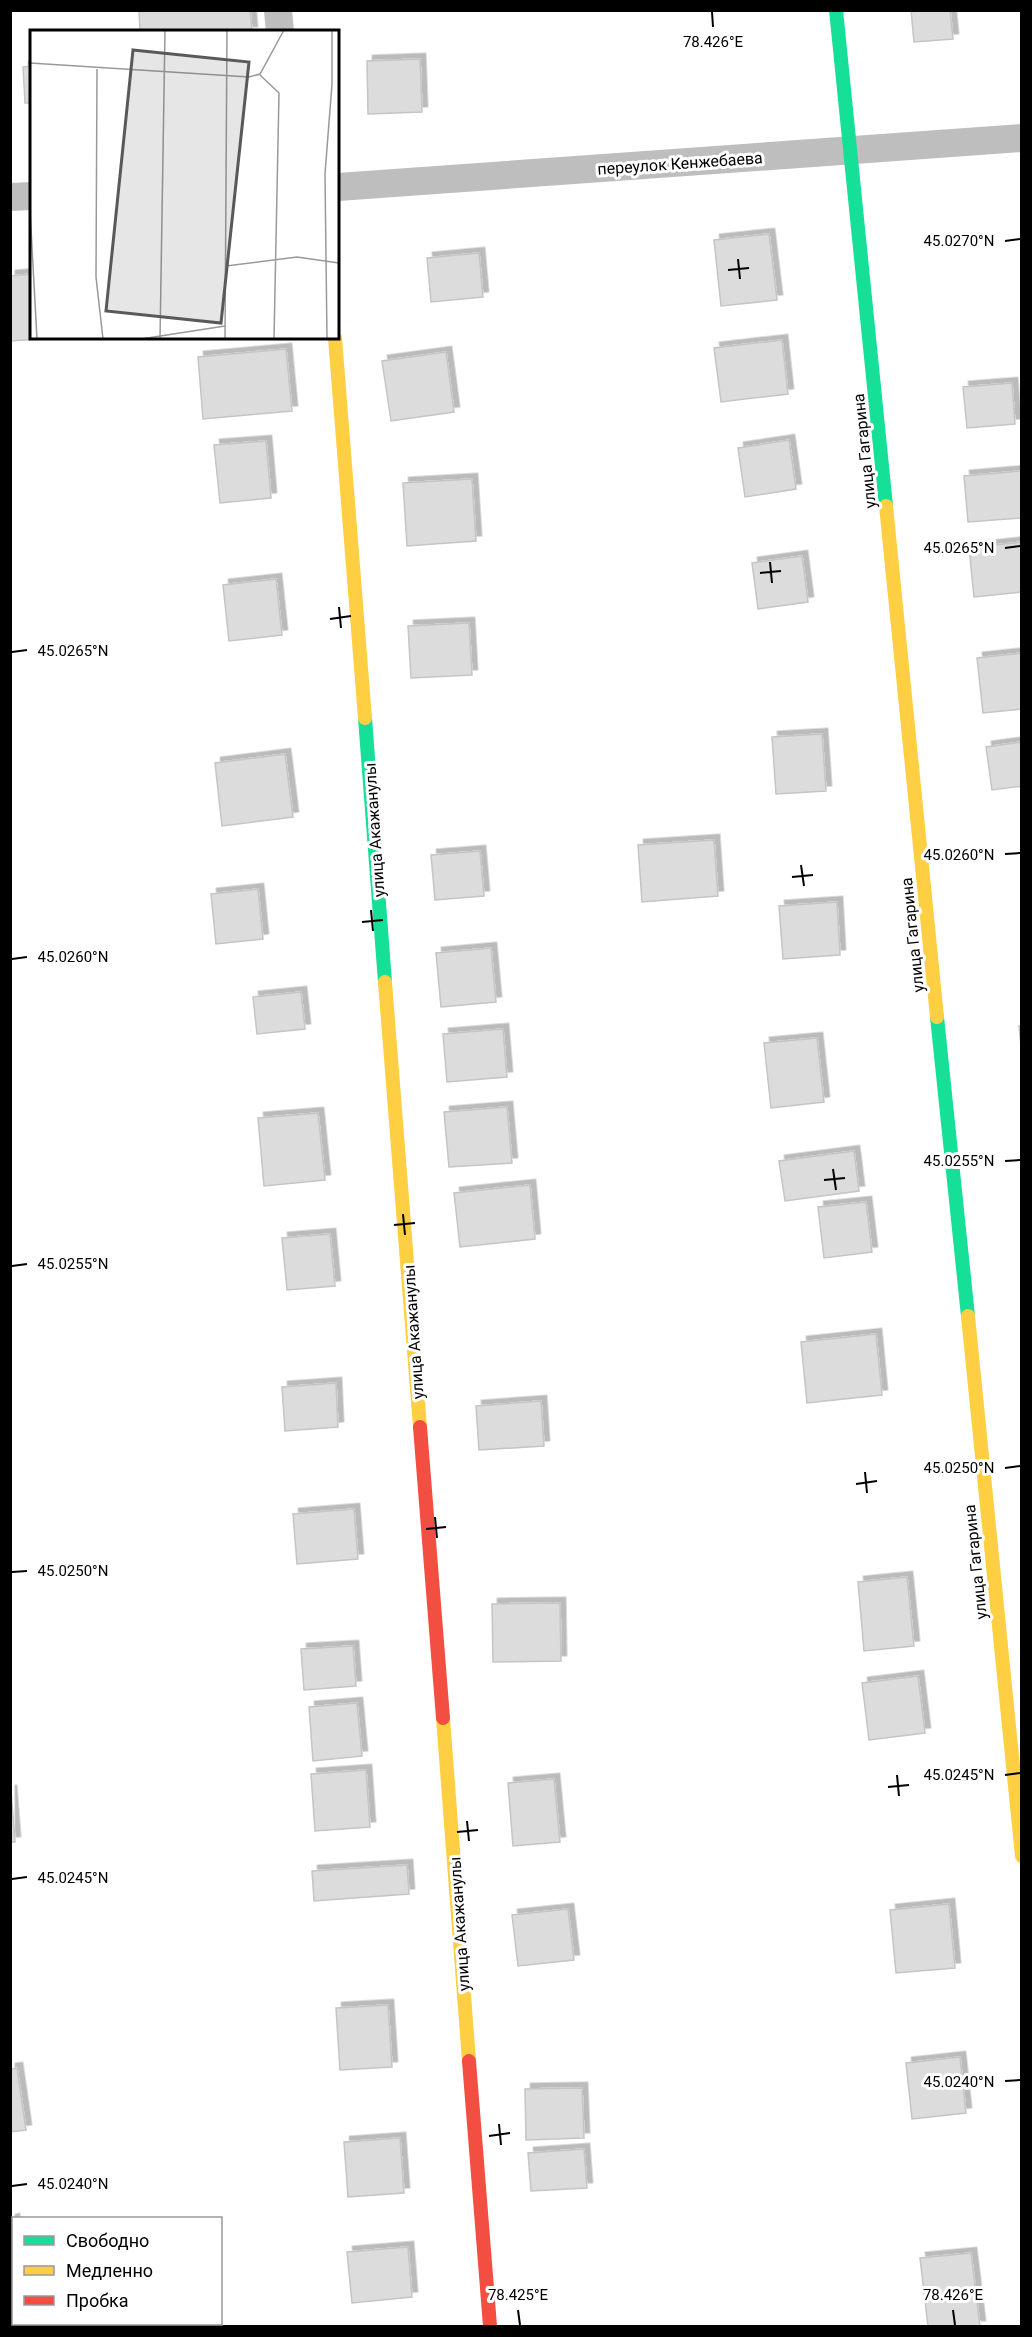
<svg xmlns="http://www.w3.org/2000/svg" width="1032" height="2337" font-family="Roboto,sans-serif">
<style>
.building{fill:#dcdcdc;stroke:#c5c5c5;stroke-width:1.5;filter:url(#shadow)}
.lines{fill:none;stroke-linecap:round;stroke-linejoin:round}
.street{stroke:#bebebe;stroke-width:28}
.fast{stroke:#16e098;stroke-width:14}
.slow{stroke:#ffcf43;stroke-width:14}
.jam{stroke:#f24e42;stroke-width:14}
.ticks{fill:none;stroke:#000;stroke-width:2}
.labels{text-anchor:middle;stroke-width:6;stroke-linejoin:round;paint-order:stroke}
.street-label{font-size:16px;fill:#000;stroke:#fff}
.inset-road{fill:none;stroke:#999;stroke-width:1.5}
.view{fill:#595959;fill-opacity:0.15;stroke:#595959;stroke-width:3}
.inset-edge{fill:none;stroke:#000;stroke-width:3}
.ticks-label{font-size:15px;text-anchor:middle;fill:#000;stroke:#fff;stroke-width:6;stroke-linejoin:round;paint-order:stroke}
</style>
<defs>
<filter id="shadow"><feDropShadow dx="5.5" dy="-5.5" stdDeviation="0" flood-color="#0004"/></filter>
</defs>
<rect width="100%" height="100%" fill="#fff"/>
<g class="building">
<polygon points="139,10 250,10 252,32 140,32"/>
<polygon points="911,10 950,10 953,39 914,42"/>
<polygon points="420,59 422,112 368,114 367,61"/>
<polygon points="32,66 32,103 25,103 23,67"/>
<polygon points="769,234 777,300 721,306 714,240"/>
<polygon points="479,253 483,297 431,302 427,258"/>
<polygon points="32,274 32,338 56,338 10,341 10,276"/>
<polygon points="782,340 788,394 721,402 714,348"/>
<polygon points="286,349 292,411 203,419 198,357"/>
<polygon points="446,352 454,412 391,421 382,361"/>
<polygon points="1012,383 1015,424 967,428 963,387"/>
<polygon points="789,440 796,489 745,497 738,448"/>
<polygon points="266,441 271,498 220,503 214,445"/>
<polygon points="1022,471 1022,518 968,522 964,476"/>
<polygon points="472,479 476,541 407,546 403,483"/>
<polygon points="1022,542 1022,592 974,597 969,548"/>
<polygon points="802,556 808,602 758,609 752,563"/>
<polygon points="276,579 282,635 229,641 223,585"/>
<polygon points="469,623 472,675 411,678 408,626"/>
<polygon points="1022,653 1022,709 983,713 977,658"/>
<polygon points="822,734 826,791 776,794 772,737"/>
<polygon points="1022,742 1022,786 992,790 986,747"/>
<polygon points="285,754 293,817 222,826 215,763"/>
<polygon points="714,840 718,896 642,902 638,845"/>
<polygon points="480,851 484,896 435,900 431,855"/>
<polygon points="258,889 263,939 216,944 211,894"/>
<polygon points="837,902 840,955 783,959 779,906"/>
<polygon points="491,948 496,1002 441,1007 436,953"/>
<polygon points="301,992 305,1029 257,1034 253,997"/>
<polygon points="1019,1026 1022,1026 1022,1057"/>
<polygon points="503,1029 507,1077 447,1082 443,1034"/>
<polygon points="817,1038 824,1102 771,1108 764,1043"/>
<polygon points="507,1107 512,1163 449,1167 444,1112"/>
<polygon points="318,1113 325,1180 264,1186 258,1118"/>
<polygon points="854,1151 859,1191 785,1201 779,1161"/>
<polygon points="530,1185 535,1239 460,1247 454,1193"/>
<polygon points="866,1202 872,1252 824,1258 818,1207"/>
<polygon points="330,1234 335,1286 287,1290 282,1238"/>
<polygon points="876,1334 882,1395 807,1403 801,1342"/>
<polygon points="336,1383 338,1427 285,1431 282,1387"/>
<polygon points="541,1401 544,1446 479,1450 476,1406"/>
<polygon points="354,1509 358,1559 297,1564 293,1514"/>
<polygon points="907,1577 914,1646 864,1651 858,1582"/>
<polygon points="560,1603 561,1661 493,1662 492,1604"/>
<polygon points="353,1646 356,1686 304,1690 301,1649"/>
<polygon points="918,1676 925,1733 869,1740 862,1683"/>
<polygon points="357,1703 362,1756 313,1761 309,1707"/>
<polygon points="366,1770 370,1827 315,1831 311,1774"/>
<polygon points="554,1779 560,1842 513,1846 508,1783"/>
<polygon points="11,1791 15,1842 10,1842 10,1791"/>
<polygon points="407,1865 409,1894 314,1901 312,1871"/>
<polygon points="949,1904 955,1968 896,1973 890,1910"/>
<polygon points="568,1909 574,1960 518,1966 512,1915"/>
<polygon points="388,2005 392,2067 340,2070 336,2008"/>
<polygon points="960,2057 966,2113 912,2119 906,2063"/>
<polygon points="17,2068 26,2130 10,2132 10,2069"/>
<polygon points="582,2088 584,2138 526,2140 525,2089"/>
<polygon points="400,2138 404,2193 348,2197 344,2142"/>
<polygon points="584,2149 587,2188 531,2191 528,2153"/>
<polygon points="14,2219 14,2273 10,2274 10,2220"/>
<polygon points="408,2247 412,2297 352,2303 347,2252"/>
<polygon points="971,2253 980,2326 928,2326 920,2258"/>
</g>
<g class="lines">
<g class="street">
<polyline points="278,10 280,32"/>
<polyline points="338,187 1022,138"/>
<polyline points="10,197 32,196"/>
</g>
<g class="fast">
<polyline points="836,10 886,506"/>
<polyline points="365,718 385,982"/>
<polyline points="937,1017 968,1316"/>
</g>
<g class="slow">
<polyline points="335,338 365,718"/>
<polyline points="886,506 937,1017"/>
<polyline points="385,982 420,1427"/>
<polyline points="968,1316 1022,1856"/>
<polyline points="443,1718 469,2061"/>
</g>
<g class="jam">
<polyline points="420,1427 443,1718"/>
<polyline points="469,2061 490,2326"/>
</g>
</g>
<path class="ticks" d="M712 12 713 27M1005 241 1020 239M738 259 740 279M728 270 749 268M1005 548 1020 546M770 562 772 583M760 573 781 571M339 607 341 628M330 619 351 616M12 652 27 650M1005 854 1020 853M801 865 804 886M792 877 813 875M371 910 373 931M362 922 383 920M12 959 27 957M1005 1161 1020 1160M833 1169 836 1190M824 1180 845 1178M403 1214 405 1235M394 1225 415 1223M12 1266 27 1264M1005 1468 1020 1466M865 1472 867 1493M856 1484 877 1481M435 1517 437 1538M426 1529 446 1527M12 1572 27 1571M897 1775 899 1796M1005 1775 1020 1773M888 1787 909 1785M467 1821 469 1841M457 1832 478 1830M12 1879 27 1877M1005 2081 1020 2080M499 2124 501 2145M489 2136 510 2133M12 2186 27 2184M518 2310 520 2325M953 2310 955 2325"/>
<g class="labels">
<g class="street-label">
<text transform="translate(680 163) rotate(-4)" y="6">переулок Кенжебаева</text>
<text transform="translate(864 451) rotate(-96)" y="6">улица Гагарина</text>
<text transform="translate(374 830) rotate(-94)" y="6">улица Акажанулы</text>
<text transform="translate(912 935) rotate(-96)" y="6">улица Гагарина</text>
<text transform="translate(413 1332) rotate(-94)" y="6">улица Акажанулы</text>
<text transform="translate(975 1562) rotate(-96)" y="6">улица Гагарина</text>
<text transform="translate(459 1924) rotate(-94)" y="6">улица Акажанулы</text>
</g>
</g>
<g transform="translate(30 30)">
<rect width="309" height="309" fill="#fff"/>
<path class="inset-road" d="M0 33 219 47 230 44 254 0M67 39 66 247 73 309M230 45 249 63 244 309M0 180 7 309M196 236 267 227 309 233M111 309 195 296M130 309 135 0M195 309 197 0M297 309 295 144 302 54V0"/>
<path class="view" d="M103 20 219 32 191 293 76 281Z"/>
<rect width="309" height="309" class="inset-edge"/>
</g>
<g class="ticks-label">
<text x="713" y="47">78.426°E</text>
<text x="959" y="246">45.0270°N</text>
<text x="959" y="553">45.0265°N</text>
<text x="73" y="656">45.0265°N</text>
<text x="959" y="860">45.0260°N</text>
<text x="73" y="962">45.0260°N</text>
<text x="959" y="1166">45.0255°N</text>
<text x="73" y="1269">45.0255°N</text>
<text x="959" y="1473">45.0250°N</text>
<text x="73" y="1576">45.0250°N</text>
<text x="959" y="1780">45.0245°N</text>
<text x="73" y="1883">45.0245°N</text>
<text x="959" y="2087">45.0240°N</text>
<text x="73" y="2189">45.0240°N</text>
<text x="518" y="2300">78.425°E</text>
<text x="953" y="2300">78.426°E</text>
</g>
<rect width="1032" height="2337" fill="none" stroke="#000000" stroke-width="24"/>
<rect x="12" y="2217" width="210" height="108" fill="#ffffff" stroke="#999999" stroke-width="1.5"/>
<rect x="24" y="2236" width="30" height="9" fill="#16e098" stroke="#999999" stroke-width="1.5"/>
<text x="66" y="2247" font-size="18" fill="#000000">Свободно</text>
<rect x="24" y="2266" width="30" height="9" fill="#ffcf43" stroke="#999999" stroke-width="1.5"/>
<text x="66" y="2277" font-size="18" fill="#000000">Медленно</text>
<rect x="24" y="2296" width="30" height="9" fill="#f24e42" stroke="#999999" stroke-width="1.5"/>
<text x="66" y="2307" font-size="18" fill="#000000">Пробка</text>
</svg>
